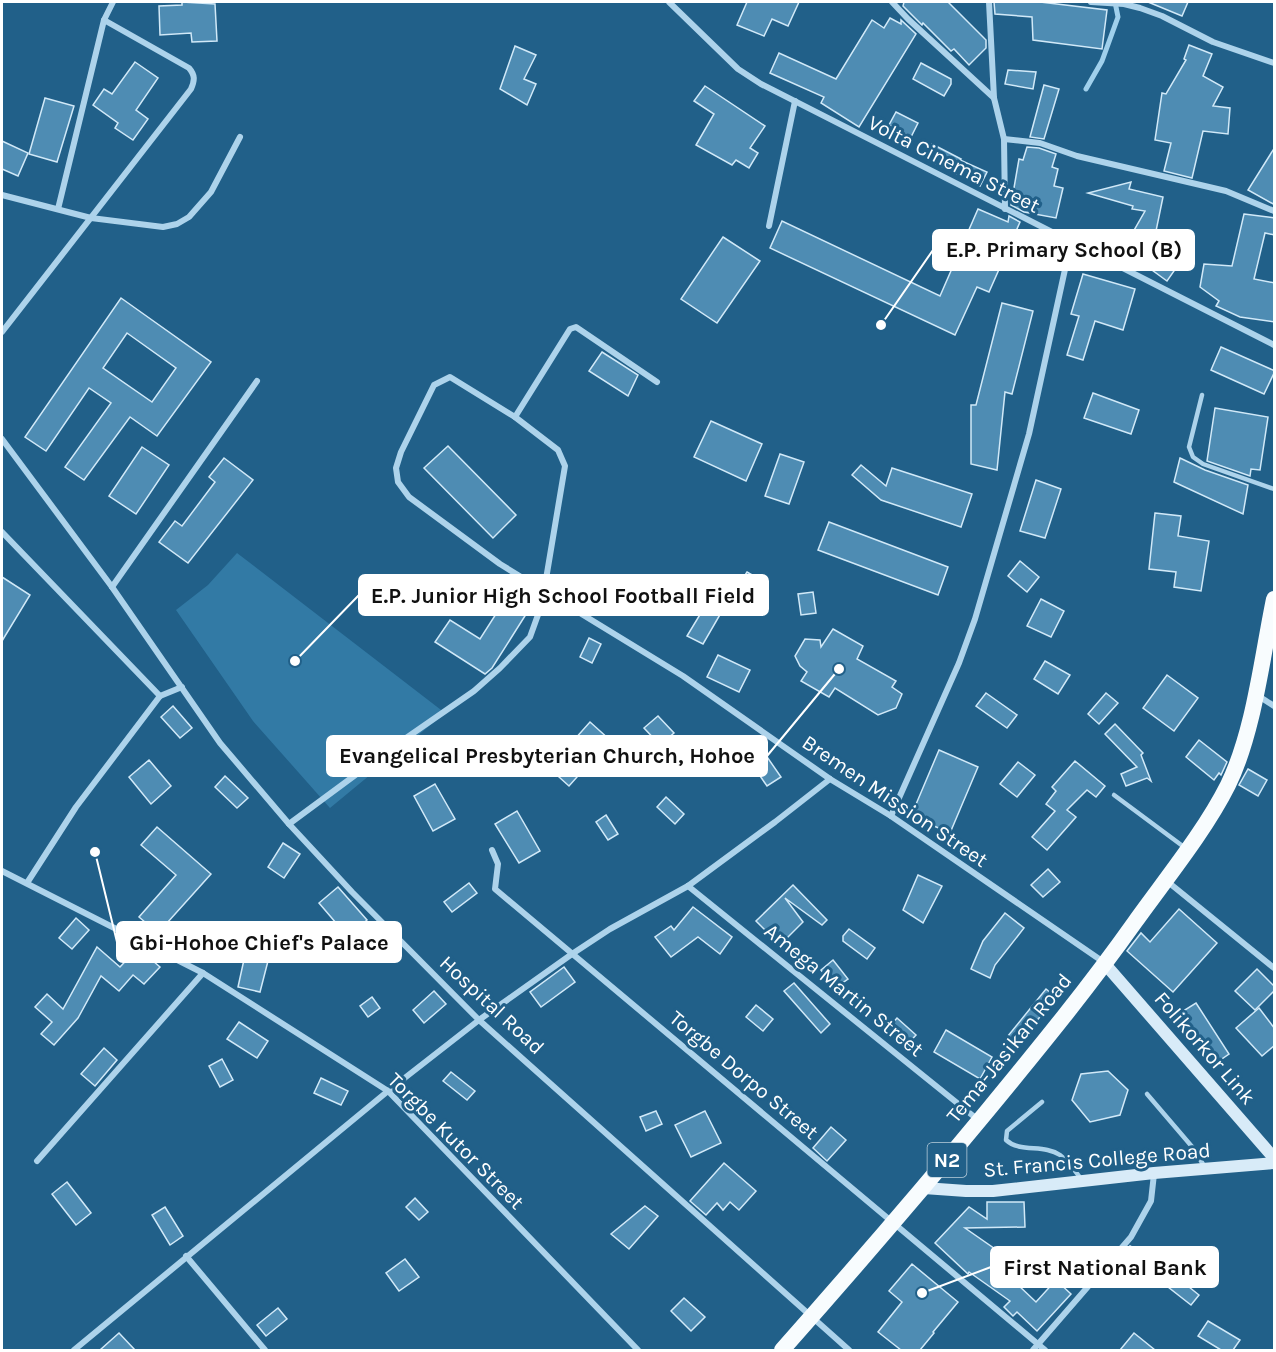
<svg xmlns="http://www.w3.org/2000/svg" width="1276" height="1352" font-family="Karla,sans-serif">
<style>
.green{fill:#327aa5}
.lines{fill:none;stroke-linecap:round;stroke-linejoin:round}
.stream{stroke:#a0d0ec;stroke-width:5}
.building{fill:#4e8cb3;stroke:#d1e9f8;stroke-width:1.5;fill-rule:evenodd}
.service{stroke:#add3eb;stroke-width:4.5}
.minor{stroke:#add3eb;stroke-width:6}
.secondary{stroke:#d8ebf8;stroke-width:12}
.trunk{stroke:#f8fcfe;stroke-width:16}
.labels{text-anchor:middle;stroke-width:6;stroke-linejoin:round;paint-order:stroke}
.shield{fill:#216089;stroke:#bccfdc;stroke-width:1.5}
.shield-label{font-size:20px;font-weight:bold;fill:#fff}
.street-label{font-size:21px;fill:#fff;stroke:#216089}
.leader{fill:none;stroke:#fff;stroke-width:2}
.callout-dot{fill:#fff;stroke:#216089;stroke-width:2}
.callout{fill:#fff;stroke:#fff;stroke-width:2}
.callout-label{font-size:22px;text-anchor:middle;font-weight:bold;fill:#111}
</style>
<rect width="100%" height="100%" fill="#216089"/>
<polygon class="green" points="237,553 445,713 330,808 253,721 176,610 208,585"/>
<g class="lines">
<polyline class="stream" points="1086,89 1102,61 1118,17 1115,2"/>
</g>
<g class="building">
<polygon points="182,2 215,4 217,41 192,42 191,33 160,35 159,6 182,5"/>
<polygon points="747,2 799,2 788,26 772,19 764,36 737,25"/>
<polygon points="904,2 948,2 986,40 986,48 969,65 954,49 951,51 923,23 922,25 903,6"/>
<polygon points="994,2 1040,2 1107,10 1102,49 1033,40 1032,17 995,14"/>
<polygon points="1148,2 1188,2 1182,16"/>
<polygon points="890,18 901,24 901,20 916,34 859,127 821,103 824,97 770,73 779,53 836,79 872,20 884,28"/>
<polygon points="1189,45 1212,54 1203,76 1223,87 1213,106 1230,108 1228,134 1203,131 1192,178 1164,171 1171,143 1155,140 1162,93 1166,94 1186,60 1184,59"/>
<polygon points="515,46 536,55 524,79 536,84 527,105 500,89"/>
<polygon points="135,62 158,78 136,110 148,119 133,140 115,128 118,123 93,105 104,89 112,94"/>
<polygon points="921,63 951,79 951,84 944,96 913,79"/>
<polygon points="1008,70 1036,72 1033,89 1005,84"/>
<polygon points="1044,85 1059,89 1044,139 1030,137"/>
<polygon points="705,86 765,126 750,148 758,153 749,168 736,160 732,165 696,145 714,114 694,101"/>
<polygon points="45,98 74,106 57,162 29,154"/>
<polygon points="896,112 918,123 911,137 889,125"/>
<polygon points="2,141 28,153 18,176 2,169"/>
<polygon points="932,144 961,159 960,160 987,172 980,186 925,158"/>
<polygon points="1027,147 1039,148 1056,154 1052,167 1058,169 1054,186 1063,188 1056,218 1024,212 1011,205 1019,159 1023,160"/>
<polygon points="1275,147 1275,205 1248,190"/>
<polygon points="1131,182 1129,189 1163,197 1156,231 1151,239 1181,261 1167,281 1152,270 1156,264 1125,246 1145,211 1132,209 1133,206 1088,193"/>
<polygon points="978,209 1008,222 1009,216 1020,222 989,292 977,287 955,335 770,248 782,221 940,296"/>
<polygon points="1244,214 1275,218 1275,235 1265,233 1254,279 1275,283 1275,322 1240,317 1216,306 1219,301 1200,287 1204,264 1232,266"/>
<polygon points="723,237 760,261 717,323 681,299"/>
<polygon points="1083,274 1135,289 1123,330 1095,321 1083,360 1067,355 1079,316 1071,314"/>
<path d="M121 298 211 362 157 436 130 417 84 480 65 467 111 403 89 388 46 451 25 437ZM127 333 176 368 152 402 103 368Z"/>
<polygon points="1002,303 1033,311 1012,394 1005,392 997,470 971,464 971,405 976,405"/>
<polygon points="1221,347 1275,371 1264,394 1211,370"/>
<polygon points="602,352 638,375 628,396 589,371"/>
<polygon points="1093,393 1139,410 1131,434 1084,418"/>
<polygon points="1215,408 1268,417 1260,470 1251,469 1250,476 1207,461"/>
<polygon points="711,421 762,444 746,481 694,457"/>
<polygon points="448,446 516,515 493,538 424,468"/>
<polygon points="142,447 169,465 136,514 109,496"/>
<polygon points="780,454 804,462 789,504 765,496"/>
<polygon points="224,458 253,480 188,563 159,542 175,521 182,526 215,482 209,477"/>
<polygon points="1180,458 1205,470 1248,485 1243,514 1174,482"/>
<polygon points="861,465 886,486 892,468 972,494 961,527 881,500 852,475"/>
<polygon points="1036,480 1061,489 1045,538 1020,531"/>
<polygon points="1155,513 1181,516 1178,536 1209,541 1201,591 1174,587 1176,572 1149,569"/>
<polygon points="829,522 948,567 938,595 818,550"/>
<polygon points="1020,561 1039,577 1027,592 1008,576"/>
<polygon points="747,572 759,579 742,605 730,598"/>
<polygon points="478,575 530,608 492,668 485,674 435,642 450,620 480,639 496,614 465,595"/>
<polygon points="2,577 30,595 2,641"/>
<polygon points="813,592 816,613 801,615 798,594"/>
<polygon points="710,598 725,606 703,644 687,636"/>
<polygon points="1041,599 1064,611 1051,637 1027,626"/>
<polygon points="833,629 863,646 857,659 896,681 892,687 902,694 896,708 878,715 835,688 829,697 801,681 807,672 800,666 795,656 805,639 820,640 821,647"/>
<polygon points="589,638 601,644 592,663 580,657"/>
<polygon points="718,655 750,670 739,692 707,677"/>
<polygon points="1045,661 1070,675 1058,694 1034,679"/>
<polygon points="1167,675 1198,698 1174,731 1143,708"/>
<polygon points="986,693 1017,715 1007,728 976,706"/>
<polygon points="1106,693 1118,703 1099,724 1088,714"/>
<polygon points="173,706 192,728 180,738 161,717"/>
<polygon points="658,716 674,733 660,745 644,728"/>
<polygon points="590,722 610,740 569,786 549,768"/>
<polygon points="1115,724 1143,753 1141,755 1151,781 1147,778 1126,786 1121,774 1137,767 1105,734"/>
<polygon points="1199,740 1227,762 1221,775 1219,773 1214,780 1186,757"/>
<polygon points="939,750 978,767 950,833 911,816"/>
<polygon points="765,754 781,777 767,786 751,763"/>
<polygon points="149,760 171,786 151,804 129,777"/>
<polygon points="1075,761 1105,786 1096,797 1087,790 1067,810 1076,817 1047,850 1032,837 1055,811 1046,804 1056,791 1052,787"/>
<polygon points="1018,762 1035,775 1017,797 1000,784"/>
<polygon points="1248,769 1267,780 1258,796 1239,785"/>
<polygon points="225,776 248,798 237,808 215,787"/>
<polygon points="435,784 455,819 433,831 414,796"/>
<polygon points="666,797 684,814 675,824 657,807"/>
<polygon points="517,811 540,851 519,863 495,824"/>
<polygon points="606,815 618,834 608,840 596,822"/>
<polygon points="157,827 211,874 158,933 139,917 176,875 141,845"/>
<polygon points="283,843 300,854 284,878 268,867"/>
<polygon points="1048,869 1060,882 1043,897 1031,885"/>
<polygon points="918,875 942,886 923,923 903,910"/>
<polygon points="469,883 477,893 452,912 444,902"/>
<polygon points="793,885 827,920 822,925 785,898 803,922 780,945 756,921"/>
<polygon points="338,887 367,920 348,937 319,903"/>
<polygon points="693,907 732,937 720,954 698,937 671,957 655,937 671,926 674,930"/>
<polygon points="1179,909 1217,943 1173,992 1127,951 1141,933 1150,942"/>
<polygon points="1005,913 1024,928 995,965 990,978 971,969 983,941"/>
<polygon points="76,918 89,930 72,949 59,938"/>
<polygon points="849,929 875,948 867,959 843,941 843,936"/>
<polygon points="97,947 120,967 138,948 160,967 144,984 133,975 119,991 101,976 78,1018 54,1045 41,1034 52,1022 35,1007 47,994 63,1009"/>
<polygon points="245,955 268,961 260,992 238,987"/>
<polygon points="833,960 848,979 835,988 821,970"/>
<polygon points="564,967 575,982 541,1007 530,992"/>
<polygon points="1257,969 1275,987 1275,990 1255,1010 1235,991"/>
<polygon points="794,983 830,1024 821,1033 784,991"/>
<polygon points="1046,989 1056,997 1018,1044 1008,1036"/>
<polygon points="434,991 446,1004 424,1023 413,1010"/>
<polygon points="372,997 380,1008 368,1017 360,1006"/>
<polygon points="1196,1003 1229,1054 1213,1065 1180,1013"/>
<polygon points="756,1005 773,1019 763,1031 746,1017"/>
<polygon points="1259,1008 1275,1029 1275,1045 1262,1056 1236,1028"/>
<polygon points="897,1018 916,1035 905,1047 886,1031"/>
<polygon points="239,1022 268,1041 257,1058 227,1039"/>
<polygon points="946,1030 992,1057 980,1079 934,1052"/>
<polygon points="104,1048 117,1060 95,1086 81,1074"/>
<polygon points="222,1059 233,1080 220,1087 209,1066"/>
<polygon points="1108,1071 1128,1090 1120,1115 1090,1122 1072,1100 1081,1074"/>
<polygon points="451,1072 475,1091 467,1100 443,1081"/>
<polygon points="321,1078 348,1091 341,1105 314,1093"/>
<polygon points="656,1111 662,1124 646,1131 640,1117"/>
<polygon points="705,1111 721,1143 691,1157 675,1125"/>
<polygon points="831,1127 846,1140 827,1161 813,1148"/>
<polygon points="724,1163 756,1191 739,1210 730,1202 723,1210 717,1203 706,1215 690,1201"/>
<polygon points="67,1182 91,1213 76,1225 52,1194"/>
<polygon points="415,1198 428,1212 419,1220 406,1207"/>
<polygon points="987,1202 1024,1202 1025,1227 965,1228 1024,1269 1015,1282 1036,1302 1056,1280 1071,1294 1037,1331 1017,1312 1013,1316 1004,1307 1010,1301 969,1272 968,1274 935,1243 969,1207 987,1219"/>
<polygon points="645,1206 658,1216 629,1249 611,1234"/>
<polygon points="165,1207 183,1236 170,1245 152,1215"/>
<polygon points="1130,1246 1153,1258 1199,1295 1191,1305 1145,1269 1121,1256"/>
<polygon points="405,1259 419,1277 399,1291 386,1273"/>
<polygon points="912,1264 958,1302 933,1332 934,1333 920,1350 901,1350 878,1332 902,1302 889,1291"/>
<polygon points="684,1298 705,1317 691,1331 671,1311"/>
<polygon points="278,1308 287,1319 266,1336 257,1325"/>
<polygon points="1208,1321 1240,1340 1233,1350 1221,1350 1198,1336"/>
<polygon points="119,1333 135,1350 100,1350"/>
<polygon points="1134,1333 1155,1350 1120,1350"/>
</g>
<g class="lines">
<g class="service">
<polyline points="1202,395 1189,447 1193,457 1203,464 1274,489"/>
<polyline points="1114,795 1184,847"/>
<polyline points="1147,1094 1194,1149 1204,1166"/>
<path d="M1042 1102 1007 1131 1006 1140C1020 1153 1044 1144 1060 1155 1068 1161 1076 1172 1082 1180"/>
</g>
<g class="minor">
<polyline points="669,2 738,69 761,84 1274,345"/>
<polyline points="892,2 908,19 994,98 1004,139 1005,209"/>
<polyline points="989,2 994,98"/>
<polyline points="1091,2 1124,4 1140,8 1162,16 1213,42 1274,63"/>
<polyline points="1004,139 1040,143 1077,156 1226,191 1274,211"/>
<polyline points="2,195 91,218 163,227 177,224 189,217 211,192 240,137"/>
<polyline points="58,209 104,20 113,2"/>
<polyline points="769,226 795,101"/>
<path d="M2 332 191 89C195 80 195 75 189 68L104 20"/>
<polyline points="657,382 576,327 570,329 515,417 450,377 434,385 401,452 396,468 398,482 409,497 500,564 683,676 830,779 891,816 1105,963"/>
<polyline points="2,439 112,587 220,743 289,824 352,892 479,1020 849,1350"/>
<polyline points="2,532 160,696"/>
<polyline points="112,587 257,381"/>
<polyline points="1257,695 1274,706"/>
<polyline points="891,816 959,663 975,619 1029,434 1071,242"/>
<polyline points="289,824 396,745 474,691 500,668 530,637 539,612 544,591 565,466 558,450 515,417"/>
<polyline points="492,850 498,864 495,889 1045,1350"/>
<polyline points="2,871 203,973 388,1091 638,1350"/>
<polyline points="1168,882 1274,968"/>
<polyline points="27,883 76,807 160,696 182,687"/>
<polyline points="688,886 977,1119"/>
<polyline points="37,1161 203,973"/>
<polyline points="186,1256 265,1350"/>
<polyline points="74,1350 388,1091 479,1020 572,954 610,929 688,886 775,822 830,779"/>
<polyline points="1033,1350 1131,1237 1151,1201 1154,1174"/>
</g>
<g class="secondary">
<polyline points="1105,964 1274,1158"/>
<polyline points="924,1188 966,1191 993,1191 1154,1173 1274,1163"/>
</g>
<path class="trunk" d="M782 1350C852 1271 921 1191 988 1110 1039 1048 1089 987 1135 922 1165 880 1205 831 1228 785 1254 732 1262 657 1274 599"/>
</g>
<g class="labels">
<rect class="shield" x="927.5" y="1143" width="39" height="34" rx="4.5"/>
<g class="shield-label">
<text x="947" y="1167">N2</text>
</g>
<g class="street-label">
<text transform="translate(954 164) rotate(27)" y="7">Volta Cinema Street</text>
<text transform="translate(895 801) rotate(34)" y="7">Bremen Mission Street</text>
<text transform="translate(844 990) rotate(39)" y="7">Amega Martin Street</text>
<text transform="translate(492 1005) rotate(43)" y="7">Hospital Road</text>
<text transform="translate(1009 1048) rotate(-51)" y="7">Tema-Jasikan Road</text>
<text transform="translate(1205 1048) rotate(49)" y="7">Folikorkor Link</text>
<text transform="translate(744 1075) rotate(40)" y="7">Torgbe Dorpo Street</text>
<text transform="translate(456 1141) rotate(45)" y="7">Torgbe Kutor Street</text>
<text transform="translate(1097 1160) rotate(-5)" y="7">St. Francis College Road</text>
</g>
</g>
<path class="leader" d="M881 325L933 250M295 661L359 595M839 669L767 756M95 852L117 942M922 1293L991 1267"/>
<g class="callout-dot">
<circle cx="881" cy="325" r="6"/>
<circle cx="295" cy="661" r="6"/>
<circle cx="839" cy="669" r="6"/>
<circle cx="95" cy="852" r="6"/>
<circle cx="922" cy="1293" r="6"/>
</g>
<g class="callout">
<rect x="933" y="230" width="261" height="40" rx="6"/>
<rect x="359" y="575" width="409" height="40" rx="6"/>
<rect x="327" y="736" width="440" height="40" rx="6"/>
<rect x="117" y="922" width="284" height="40" rx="6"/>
<rect x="991" y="1247" width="227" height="40" rx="6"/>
</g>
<g class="callout-label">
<text x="1064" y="257">E.P. Primary School (B)</text>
<text x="563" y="603">E.P. Junior High School Football Field</text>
<text x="547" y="763">Evangelical Presbyterian Church, Hohoe</text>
<text x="259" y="950">Gbi-Hohoe Chief's Palace</text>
<text x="1105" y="1275">First National Bank</text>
</g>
<rect width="1276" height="1352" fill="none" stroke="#ffffff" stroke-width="6"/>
</svg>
